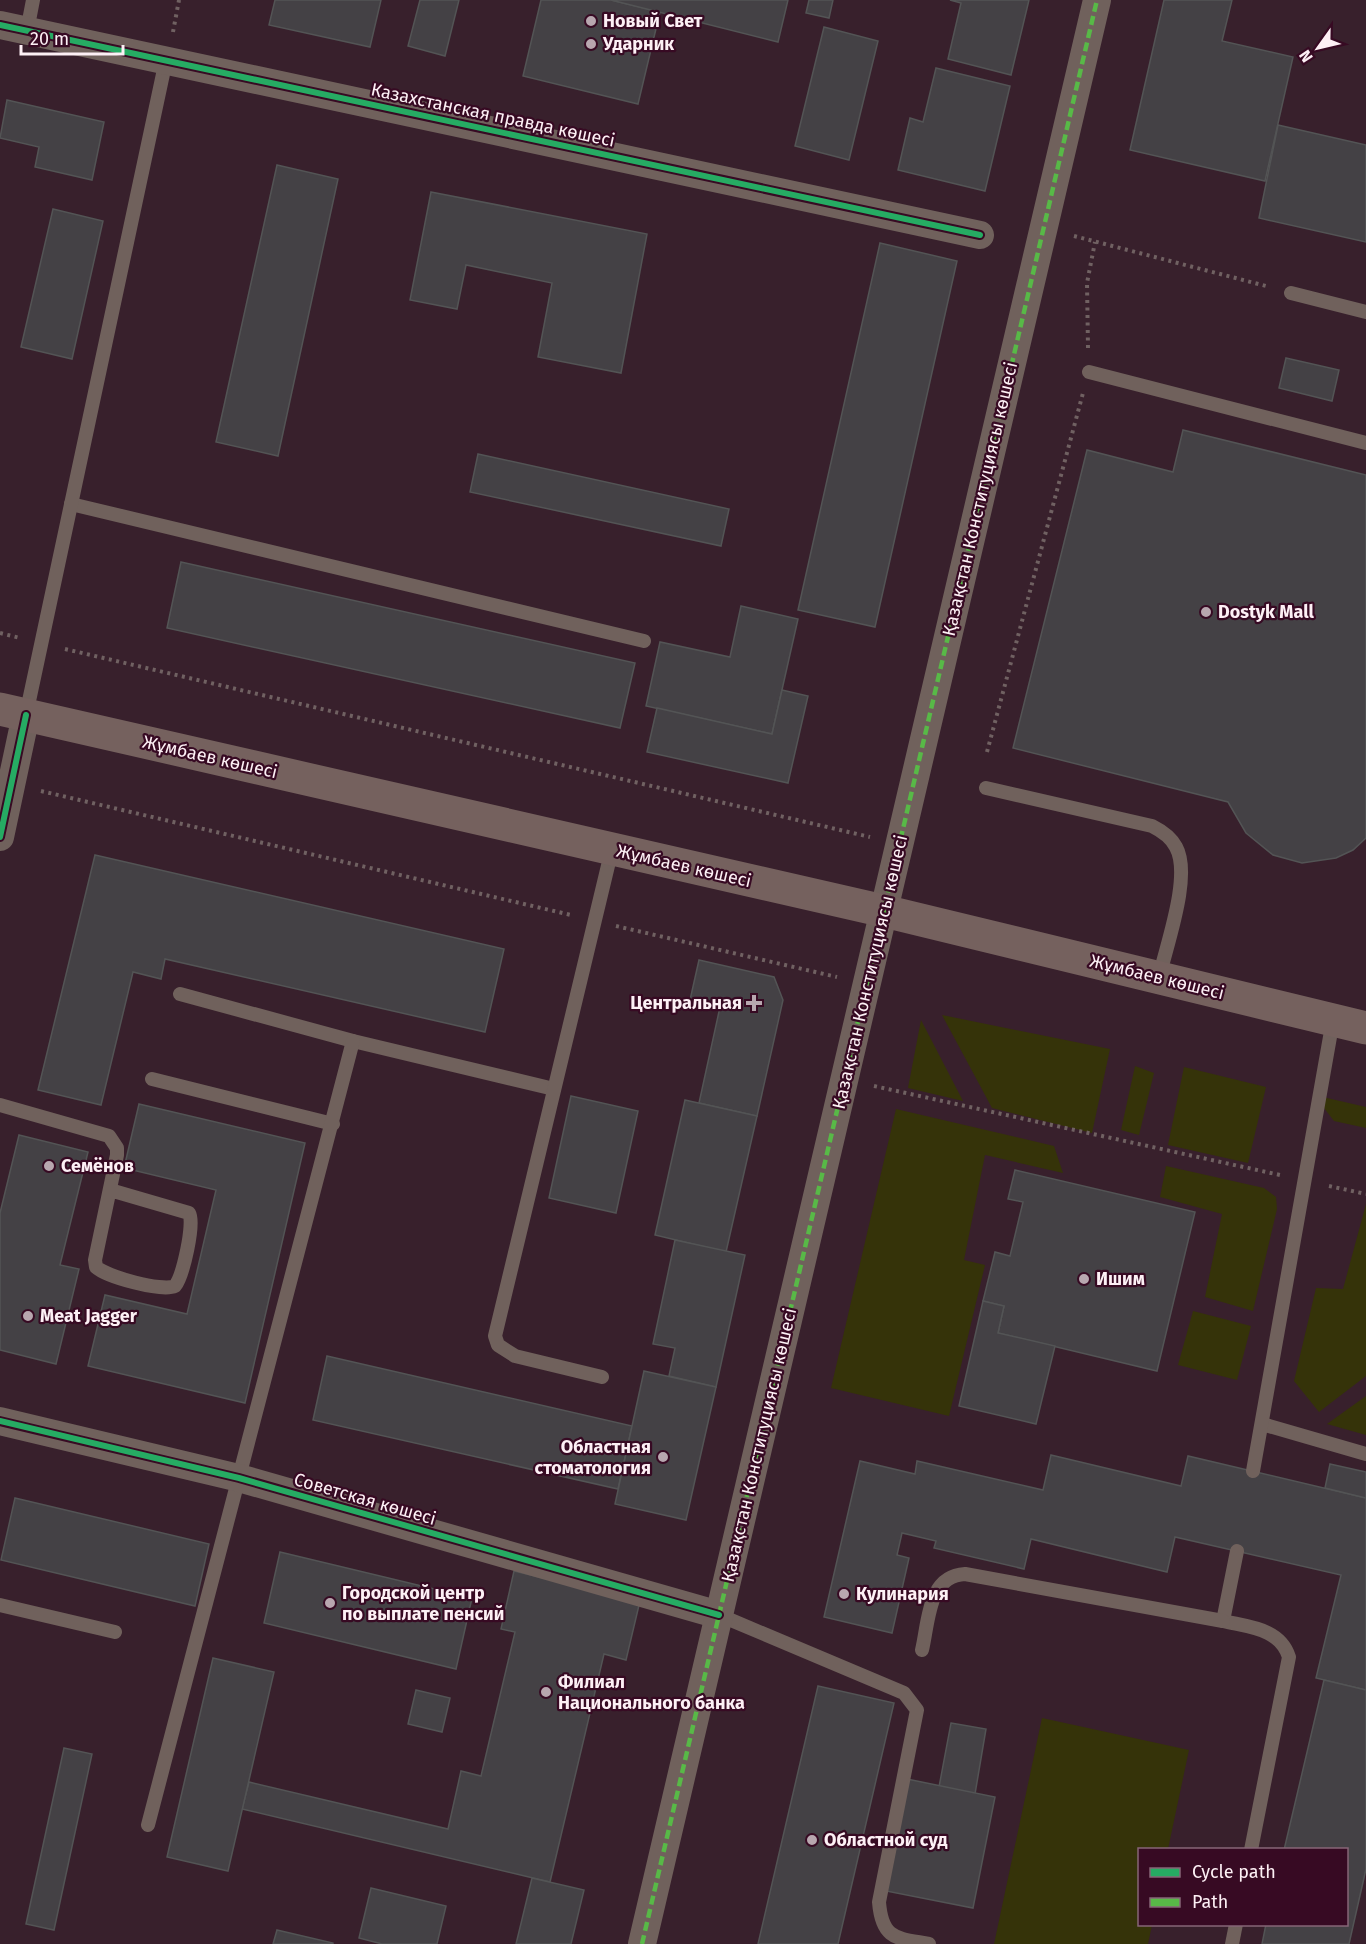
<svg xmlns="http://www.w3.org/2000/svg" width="1366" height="1944" font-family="'Fira Sans',sans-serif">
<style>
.green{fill:#353309}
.building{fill:#444145;stroke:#535455;stroke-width:1.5}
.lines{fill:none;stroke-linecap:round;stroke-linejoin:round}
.path{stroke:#706162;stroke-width:4;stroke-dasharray:3 4.5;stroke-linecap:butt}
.lane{stroke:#70615c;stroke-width:14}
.street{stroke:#70615c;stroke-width:28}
.secondary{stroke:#75615e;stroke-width:33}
.quiet{stroke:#58b947;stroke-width:4.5;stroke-dasharray:9 4.5;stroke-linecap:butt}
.cycleway-casing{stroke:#370a23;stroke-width:10}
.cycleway{stroke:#26ab63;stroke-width:6}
.poi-dot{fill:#b8a7af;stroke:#370a23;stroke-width:2}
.labels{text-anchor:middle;stroke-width:4.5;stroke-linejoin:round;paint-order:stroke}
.poi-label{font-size:18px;font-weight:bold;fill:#fdf0f5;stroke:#370a23;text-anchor:start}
.street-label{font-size:18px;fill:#fdf0f5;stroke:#370a23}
</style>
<rect width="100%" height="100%" fill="#38202c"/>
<g class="green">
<polygon points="942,1015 1110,1049 1092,1133 992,1108"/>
<polygon points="921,1020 963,1101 908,1088"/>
<polygon points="1135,1066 1154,1073 1139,1135 1121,1130"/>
<polygon points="1184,1067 1266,1087 1248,1163 1168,1145"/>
<polygon points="1314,1095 1366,1107 1366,1128 1334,1121"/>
<polygon points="896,1109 1054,1146 1063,1173 985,1155 964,1260 985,1265 949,1416 831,1388"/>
<polygon points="1166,1166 1264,1188 1276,1197 1277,1209 1253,1311 1205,1297 1222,1214 1160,1197"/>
<polygon points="1366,1204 1366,1376 1319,1412 1294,1381 1316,1288 1343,1289"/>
<polygon points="1193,1311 1251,1326 1237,1380 1178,1365"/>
<polygon points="1366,1396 1366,1435 1327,1424"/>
<polygon points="1042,1718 1189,1750 1168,1849 1140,1850 1140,1924 1152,1925 1148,1944 994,1944"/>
</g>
<g class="building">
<polygon points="275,0 381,0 370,47 269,25"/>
<polygon points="420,0 459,0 445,56 408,46"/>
<polygon points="541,0 611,0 660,12 638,104 523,76"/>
<polygon points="611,0 788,0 778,42"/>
<polygon points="809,0 833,0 829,18 806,13"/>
<polygon points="950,0 1029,0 1011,75 948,59 961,3"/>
<polygon points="1164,0 1232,0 1222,41 1293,57 1265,181 1130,150"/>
<polygon points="824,27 878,41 849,160 795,146"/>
<polygon points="936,68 1010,86 985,191 898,170 910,118 923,122"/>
<polygon points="7,100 104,122 92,180 35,167 39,147 0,138"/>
<polygon points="1278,125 1366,145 1366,242 1259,218"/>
<polygon points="277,165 338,179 278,456 216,442"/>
<polygon points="431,192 647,234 621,373 538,357 552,283 466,265 457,309 410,300"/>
<polygon points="53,209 103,221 72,359 21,347"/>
<polygon points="880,243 957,261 875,627 798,610"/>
<polygon points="1286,358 1339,370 1332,401 1279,388"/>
<polygon points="1183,430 1366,475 1366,838 1353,850 1336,858 1302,863 1273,855 1246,833 1228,802 1013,748 1087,450 1173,472"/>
<polygon points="478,454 729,509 721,546 470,492"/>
<polygon points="181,562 635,663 620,728 167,628"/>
<polygon points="741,606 798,619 772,734 646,706 660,642 730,657"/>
<polygon points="782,690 808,696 788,783 647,752 657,708 772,734"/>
<polygon points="95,855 504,949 485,1032 165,959 161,979 133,972 101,1105 38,1090"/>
<polygon points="699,960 774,977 783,1000 757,1116 699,1103 720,1007 690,1000"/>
<polygon points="571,1096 638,1111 616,1213 549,1198"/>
<polygon points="685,1100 757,1116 726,1252 655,1235"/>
<polygon points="139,1104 305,1143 245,1403 88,1366 105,1295 187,1314 216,1190 124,1168"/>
<polygon points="19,1135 88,1152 60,1265 79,1269 56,1364 0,1350 0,1213"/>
<polygon points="1015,1170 1195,1212 1157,1371 998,1333 1004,1306 983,1301 995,1252 1010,1256 1023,1202 1008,1199"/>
<polygon points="675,1240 745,1255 716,1387 669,1376 675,1348 653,1344"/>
<polygon points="983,1301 1004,1306 998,1333 1055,1346 1036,1424 959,1406"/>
<polygon points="327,1356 632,1426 618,1489 313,1420"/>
<polygon points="644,1371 716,1387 686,1520 615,1504"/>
<polygon points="1051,1455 1181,1486 1188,1456 1366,1498 1366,1690 1316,1678 1341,1575 1175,1537 1167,1572 1031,1539 1024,1569 934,1548 936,1541 902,1533 897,1555 909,1558 892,1633 824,1617 860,1461 915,1474 917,1461 1043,1490"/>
<polygon points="1330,1464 1366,1472 1366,1498 1325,1488"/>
<polygon points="15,1498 209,1544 195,1606 1,1560"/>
<polygon points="280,1552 472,1598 456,1669 264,1623"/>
<polygon points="514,1571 640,1601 626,1660 604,1654 550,1882 242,1809 249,1782 448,1829 461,1771 481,1776 515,1632 501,1629"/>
<polygon points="213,1658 274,1672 228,1871 167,1857"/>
<polygon points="1324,1680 1366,1690 1366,1869 1349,1944 1262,1944 1266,1924 1346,1924 1346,1850 1284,1850"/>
<polygon points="818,1686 894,1703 838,1944 758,1944"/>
<polygon points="416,1690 450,1698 442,1732 408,1724"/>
<polygon points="951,1723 986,1729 975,1794 939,1787"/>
<polygon points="64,1748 92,1754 54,1930 26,1924"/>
<polygon points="907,1779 995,1797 973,1908 886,1891"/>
<polygon points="532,1878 584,1890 571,1944 516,1944"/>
<polygon points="371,1888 446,1906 437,1944 382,1944 359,1938"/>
<polygon points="277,1930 333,1943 333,1944 273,1944"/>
</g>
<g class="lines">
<g class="path">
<polyline points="173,32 179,0"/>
<polyline points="1074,236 1270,287"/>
<polyline points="1088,348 1087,283 1095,242"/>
<polyline points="0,633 20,638"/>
<polyline points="65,649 870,837"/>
<polyline points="987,752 1083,393"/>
<polyline points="41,791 571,915"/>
<polyline points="616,926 837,977"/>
<polyline points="874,1086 1280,1175"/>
<polyline points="1329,1186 1366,1194"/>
</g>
<g class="lane">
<polyline points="27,31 33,0"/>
<polyline points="1291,293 1366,312"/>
<polyline points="1089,372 1366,443"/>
<polyline points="71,504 644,641"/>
<polyline points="26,715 166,60"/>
<path d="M986 788 1152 826C1162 831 1171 837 1176 847 1192 876 1166 946 1159 978"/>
<polyline points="180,994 353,1041 554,1089"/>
<polyline points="152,1079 333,1124"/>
<path d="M0 1105 109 1136 117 1148V1155L95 1260 96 1267C107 1277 162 1292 175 1286 183 1276 195 1223 189 1213L110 1190"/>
<polyline points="602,1377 515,1356 498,1345 495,1336 612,849"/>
<polyline points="1262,1424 1366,1454"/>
<polyline points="1253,1471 1333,1020"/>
<path d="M1237 1551 1223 1621C1248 1627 1280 1628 1289 1657L1251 1850"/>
<polyline points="0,1605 115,1632"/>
<path d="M719 1615 904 1693 917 1710 879 1902C882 1940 897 1938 929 1944"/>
<path d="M922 1650C929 1620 928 1576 965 1574L1223 1621"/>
<polyline points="148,1825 353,1041"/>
<polyline points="1232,1944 1236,1924"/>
</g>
<g class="street">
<polyline points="0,25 980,235"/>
<polyline points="0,837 26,715"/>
<polyline points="0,1421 239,1478 719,1615"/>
<polyline points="642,1944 1097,0"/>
</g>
<polyline class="secondary" points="0,709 884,911 1366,1028"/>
<polyline class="quiet" points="642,1944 1097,0"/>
<defs>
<g id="cycleway">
<polyline points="0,25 980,235"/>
<polyline points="0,837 26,715"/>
<polyline points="0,1421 239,1478 719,1615"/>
</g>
</defs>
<use href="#cycleway" class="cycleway-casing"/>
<use href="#cycleway" class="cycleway"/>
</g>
<g class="poi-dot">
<circle cx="591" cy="21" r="6"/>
<circle cx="591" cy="44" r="6"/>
<circle cx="1206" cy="612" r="6"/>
<path d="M751 994h6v6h6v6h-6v6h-6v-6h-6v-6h6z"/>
<circle cx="49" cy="1166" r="6"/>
<circle cx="1084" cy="1279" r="6"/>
<circle cx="28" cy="1316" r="6"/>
<circle cx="663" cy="1457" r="6"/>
<circle cx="844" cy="1594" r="6"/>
<circle cx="330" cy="1603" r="6"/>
<circle cx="546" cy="1692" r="6"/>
<circle cx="812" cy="1840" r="6"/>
</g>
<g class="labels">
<g class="poi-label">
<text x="603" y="27">Новый Свет</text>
<text x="603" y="50">Ударник</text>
<text x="1218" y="618">Dostyk Mall</text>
<text x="742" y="1009" text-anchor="end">Центральная</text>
<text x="61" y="1172">Семёнов</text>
<text x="1096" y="1285">Ишим</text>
<text x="40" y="1322">Meat Jagger</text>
<text x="651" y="1453" text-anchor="end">Областная<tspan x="651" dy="21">стоматология</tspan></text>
<text x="342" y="1599">Городской центр<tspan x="342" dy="21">по выплате пенсий</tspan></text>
<text x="856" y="1600">Кулинария</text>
<text x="558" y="1688">Филиал<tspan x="558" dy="21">Национального банка</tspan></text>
<text x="824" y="1846">Областной суд</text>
</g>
<g class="street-label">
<text transform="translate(493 115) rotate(12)" y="6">Казахстанская правда көшесі</text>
<text transform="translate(980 499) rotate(-77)" y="6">Қазақстан Конституциясы көшесі</text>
<text transform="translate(210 757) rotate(13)" y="6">Жұмбаев көшесі</text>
<text transform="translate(684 866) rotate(13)" y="6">Жұмбаев көшесі</text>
<text transform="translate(870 972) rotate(-77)" y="6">Қазақстан Конституциясы көшесі</text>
<text transform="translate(1157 977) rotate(14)" y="6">Жұмбаев көшесі</text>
<text transform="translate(759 1445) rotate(-77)" y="6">Қазақстан Конституциясы көшесі</text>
<text transform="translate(365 1499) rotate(16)" y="6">Советская көшесі</text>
</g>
</g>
<rect x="1138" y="1848" width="210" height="78" fill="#370a23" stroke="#866677" stroke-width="1.5"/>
<rect x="1150" y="1868" width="30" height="9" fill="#26ab63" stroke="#866677" stroke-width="1.5"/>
<text x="1192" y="1878" font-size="18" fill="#fdf0f5">Cycle path</text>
<rect x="1150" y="1898" width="30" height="9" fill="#58b947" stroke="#866677" stroke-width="1.5"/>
<text x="1192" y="1908" font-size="18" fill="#fdf0f5">Path</text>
<g transform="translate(1318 48) rotate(236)" stroke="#370a23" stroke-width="4.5" paint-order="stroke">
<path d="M0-4.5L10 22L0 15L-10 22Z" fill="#fdf0f5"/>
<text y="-9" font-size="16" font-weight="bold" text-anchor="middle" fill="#fdf0f5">N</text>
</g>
<path d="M21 45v9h102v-9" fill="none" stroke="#fdf0f5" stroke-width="3"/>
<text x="30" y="45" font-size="18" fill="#fdf0f5" stroke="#370a23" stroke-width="4.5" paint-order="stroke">20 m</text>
</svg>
